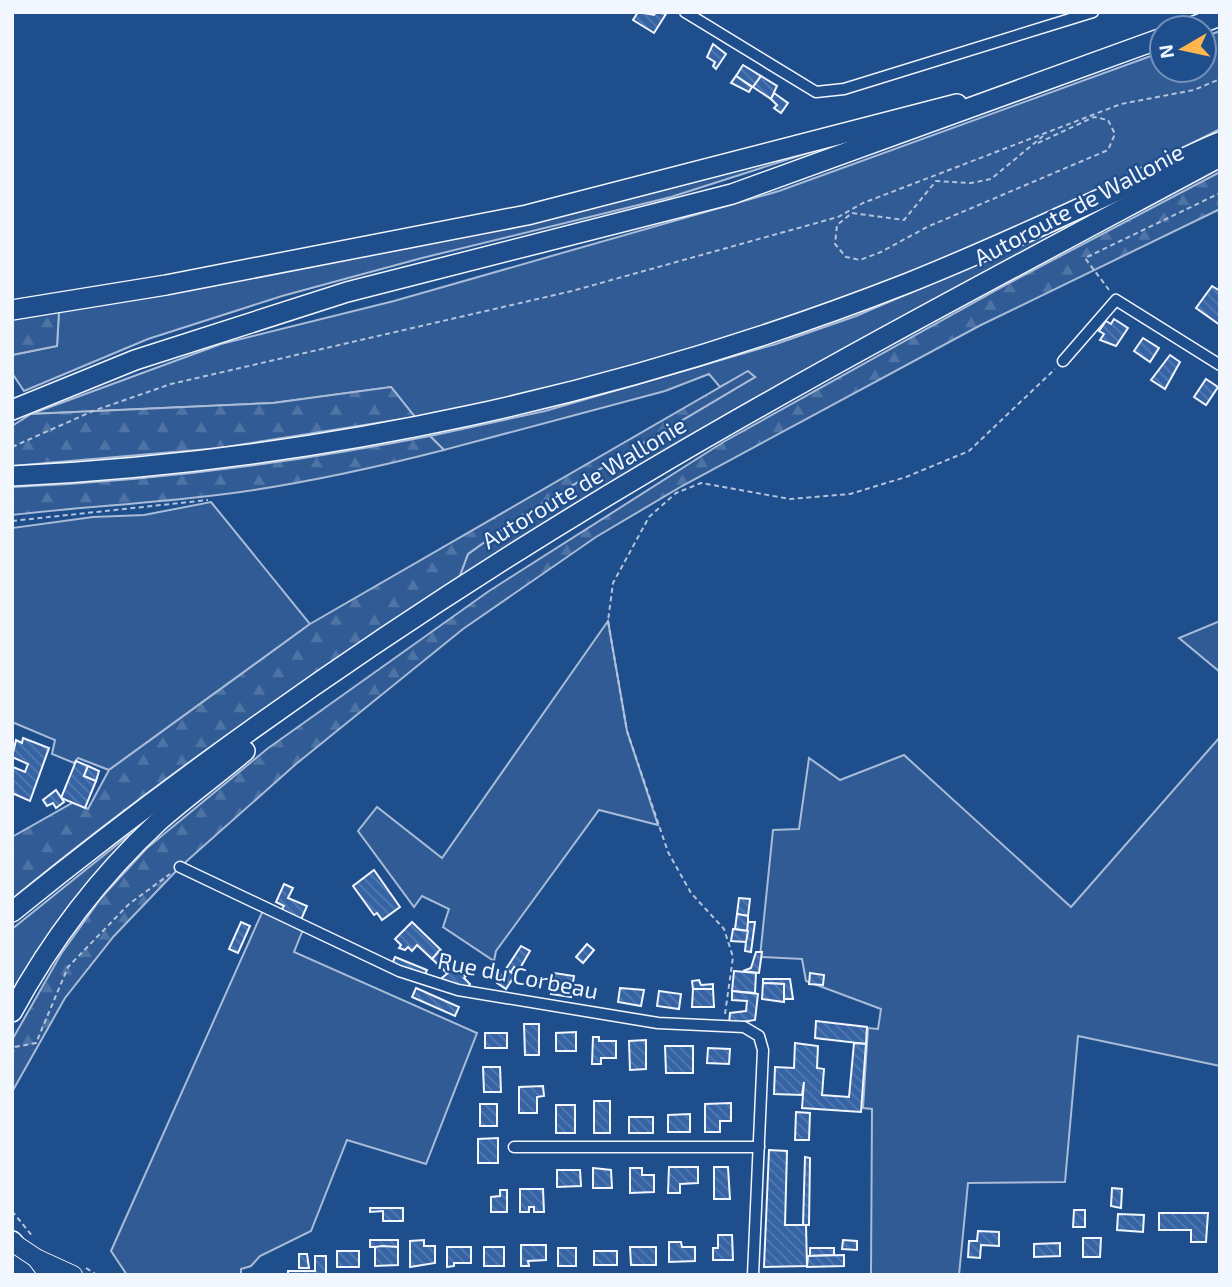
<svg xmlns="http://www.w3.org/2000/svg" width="1232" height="1287" font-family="'Exo 2',sans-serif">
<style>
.built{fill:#305b95;stroke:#a8bbd7;stroke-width:2}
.forest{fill:url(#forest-firs);stroke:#a8bbd7;stroke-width:2}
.building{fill:url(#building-back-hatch);stroke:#f2f6ff;stroke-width:2}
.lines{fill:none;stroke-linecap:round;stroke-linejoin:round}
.minor-casing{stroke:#f2f6ff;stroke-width:13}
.primary-casing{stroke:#f2f6ff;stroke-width:20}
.motorway-casing{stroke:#f2f6ff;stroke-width:22}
.path{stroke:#b3c4dc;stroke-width:2;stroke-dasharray:5 3.5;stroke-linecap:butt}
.minor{stroke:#1f4e8c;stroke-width:10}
.primary{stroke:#1f4e8c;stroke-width:18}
.motorway{stroke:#1f4e8c;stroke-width:19}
.labels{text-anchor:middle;stroke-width:5;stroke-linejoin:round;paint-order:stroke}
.street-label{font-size:23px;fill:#f2f6ff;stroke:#1f4e8c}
</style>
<defs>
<pattern id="forest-firs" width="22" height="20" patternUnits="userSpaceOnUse" patternTransform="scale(1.75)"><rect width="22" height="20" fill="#305b95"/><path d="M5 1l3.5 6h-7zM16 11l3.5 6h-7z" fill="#4e73a5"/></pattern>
<pattern id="building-back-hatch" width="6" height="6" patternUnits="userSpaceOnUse" patternTransform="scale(1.75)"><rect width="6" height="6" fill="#3563a3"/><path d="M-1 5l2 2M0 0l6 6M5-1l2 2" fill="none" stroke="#537ab1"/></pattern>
</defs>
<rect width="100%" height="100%" fill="#1f4e8c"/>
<g class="built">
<polygon points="1220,31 1220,129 1092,195 897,278 723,340 528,394 415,417 391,387 273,403 31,414 221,344 394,301 779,191 1162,52 1162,70 1204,70 1204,37"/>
<polygon points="830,146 671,197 422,258 282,296 148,339 24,391 12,373 12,355 57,346 59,311 409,248 643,195"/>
<polygon points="1066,226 1067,229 734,410 459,578 468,554 524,514 755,377 748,372 720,387 709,374 665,391 444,450 430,436 545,411 776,344 856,316"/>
<polygon points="211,502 310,624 109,770 78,758 74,763 52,754 55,740 12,722 12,528 93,517 144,515"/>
<polygon points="608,621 627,731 658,825 599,810 496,951 494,961 443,927 449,909 422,896 414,907 358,831 377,807 442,858"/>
<polygon points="1220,621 1220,672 1179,638"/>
<polygon points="1220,737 1220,1066 1078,1036 1065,1182 968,1183 959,1275 871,1275 872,1109 863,1108 868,1028 878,1029 881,1009 806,981 802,959 760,957 773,830 799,829 809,758 840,780 904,755 1071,907"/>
<polygon points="129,835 130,837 12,995 12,929"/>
<polygon points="264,908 304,927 294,952 477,1033 426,1164 347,1140 311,1231 260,1256 251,1266 241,1269 241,1275 127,1275 111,1251"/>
</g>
<g class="forest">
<polygon points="1220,172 1220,209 979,326 682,486 596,537 463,629 296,764 180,867 114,936 65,998 12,1092 12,1040 61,954 101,898 147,848 267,749 489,591 725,441 1011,282"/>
<polygon points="59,311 57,346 12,355 12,318"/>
<path d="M748 371 755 377 524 514 468 554 459 578C306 678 154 782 12 899V837L74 802 88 809 109 770 310 624Z"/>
<polygon points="391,387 415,417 220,448 12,466 12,426 31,414 273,403"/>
<path d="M430 436 444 450C366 470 288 487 209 496 143 504 78 507 12 515V487C153 481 292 463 430 436Z"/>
</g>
<g class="building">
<polygon points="638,12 654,15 656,12 666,14 654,33 633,20"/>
<polygon points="713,44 726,54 716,69 713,66 715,62 707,57"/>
<polygon points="743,65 761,76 753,87 736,76"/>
<polygon points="736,76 752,87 749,92 731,83"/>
<polygon points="761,76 777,86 771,99 753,87"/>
<polygon points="774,93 788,103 781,113 774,108 777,105 771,99"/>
<polygon points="1212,286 1220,291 1220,325 1196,308"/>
<polygon points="1114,319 1128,328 1116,346 1100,340 1104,334 1099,331 1106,321 1111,324"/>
<polygon points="1143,338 1159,348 1150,362 1134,351"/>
<polygon points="1170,355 1180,362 1165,389 1151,380"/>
<polygon points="1206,379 1218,387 1206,405 1194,397"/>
<polygon points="23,738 49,748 30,801 12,793 13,767 25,772 28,764 12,757 16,740 22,743"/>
<polygon points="76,761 88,766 84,776 96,781 85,808 61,798"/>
<polygon points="88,766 99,771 96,781 84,776"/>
<polygon points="56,790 64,802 56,808 53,803 47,806 43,800"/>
<polygon points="374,870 400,907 382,920 377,913 374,915 353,886"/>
<polygon points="284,884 293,888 288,898 307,906 300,922 280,912 284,906 276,902"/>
<polygon points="739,898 750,899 748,916 737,914"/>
<polygon points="737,914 748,916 748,931 735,929"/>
<polygon points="241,922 250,926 238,953 229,949"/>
<polygon points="412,922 441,950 432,959 417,945 412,951 408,947 405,950 399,948 401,945 395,939"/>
<polygon points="748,922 755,922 751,952 745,951"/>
<polygon points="733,929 748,931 746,942 731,941"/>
<polygon points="587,944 594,950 583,963 576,957"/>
<polygon points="521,946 530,951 519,970 514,967 511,972 506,969"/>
<polygon points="439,951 455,967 448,974 432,959"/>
<polygon points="756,952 762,952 759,973 743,971 751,968"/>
<polygon points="395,957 427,970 423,979 391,966"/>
<polygon points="454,968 466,976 464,978 470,984 465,990 437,982"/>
<polygon points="506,969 515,975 506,989 497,983"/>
<polygon points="734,971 756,973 755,993 732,991"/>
<polygon points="554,973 574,976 571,997 551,994"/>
<polygon points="810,973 824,975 823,985 809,984"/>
<polygon points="763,979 790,979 793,999 784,999 784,984 763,983"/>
<polygon points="699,980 701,985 713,984 713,989 693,989 692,981"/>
<polygon points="763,983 784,984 784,1002 762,999"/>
<polygon points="416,988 459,1007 455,1016 412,997"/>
<polygon points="620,988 644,990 641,1006 618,1002"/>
<polygon points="693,989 713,989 714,1007 692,1007"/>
<polygon points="659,991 681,994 679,1009 657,1006"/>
<polygon points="732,991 758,994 755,1020 729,1024 730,1013 746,1011 747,1001 732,1000"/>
<polygon points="816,1021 867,1027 866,1044 815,1038"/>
<polygon points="524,1024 539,1024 539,1055 525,1055"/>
<polygon points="576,1032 576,1051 556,1051 556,1033"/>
<rect x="485" y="1033" width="22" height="15"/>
<polygon points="593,1037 599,1037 599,1041 616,1041 616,1058 601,1058 601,1064 592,1064"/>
<polygon points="646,1040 646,1069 630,1070 629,1041"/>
<polygon points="795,1043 818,1046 817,1068 824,1069 822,1095 849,1097 854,1043 866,1044 861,1112 802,1108 804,1082 802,1095 774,1094 775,1067 794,1068"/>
<polygon points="665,1046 693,1046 693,1073 666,1073"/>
<polygon points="708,1048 730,1049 729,1064 707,1063"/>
<polygon points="483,1067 500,1067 501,1092 484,1092"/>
<polygon points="543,1086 544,1096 537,1097 537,1113 519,1113 519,1087"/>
<rect x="594" y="1101" width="16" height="32"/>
<polygon points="731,1103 731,1121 720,1121 720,1132 705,1132 705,1104"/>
<rect x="480" y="1104" width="17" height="22"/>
<rect x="556" y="1105" width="19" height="28"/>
<polygon points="796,1112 810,1113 809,1140 795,1140"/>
<polygon points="690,1114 690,1132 668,1132 668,1115"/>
<rect x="629" y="1117" width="24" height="16"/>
<polygon points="498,1138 498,1163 478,1163 478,1139"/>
<polygon points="769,1150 787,1151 785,1225 806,1225 807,1266 764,1267"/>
<polygon points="805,1157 810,1158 809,1225 803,1225"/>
<polygon points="669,1167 698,1167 698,1183 680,1184 680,1193 668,1193"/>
<polygon points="728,1167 730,1199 714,1199 714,1167"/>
<polygon points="593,1168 611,1170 612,1188 593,1188"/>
<polygon points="630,1168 642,1168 642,1175 654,1175 654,1192 630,1193"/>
<polygon points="557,1170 580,1170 581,1186 557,1187"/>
<polygon points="1112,1188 1122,1189 1121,1208 1111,1206"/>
<polygon points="520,1189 543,1189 544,1212 534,1212 534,1207 529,1207 529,1212 520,1212"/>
<polygon points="500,1190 507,1190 507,1212 491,1212 491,1197 500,1196"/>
<polygon points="370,1208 403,1208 403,1221 383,1221 383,1211 370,1212"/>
<polygon points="1074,1210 1085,1210 1085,1227 1073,1227"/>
<polygon points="1159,1213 1208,1213 1206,1242 1191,1242 1191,1230 1159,1230"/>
<polygon points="1118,1214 1144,1215 1143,1232 1117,1230"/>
<polygon points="978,1231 999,1232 999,1246 981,1245 980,1258 968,1257 969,1241 977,1241"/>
<polygon points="718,1235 732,1235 733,1260 713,1260 713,1248 718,1248"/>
<polygon points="1083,1238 1101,1238 1100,1257 1083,1257"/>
<rect x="370" y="1240" width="28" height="7"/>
<polygon points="424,1240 424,1246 435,1246 435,1263 410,1267 410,1241"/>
<polygon points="843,1240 857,1241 857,1250 842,1249"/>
<polygon points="669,1242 681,1242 682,1247 695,1247 695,1261 669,1262"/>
<polygon points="1060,1243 1060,1256 1034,1257 1034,1244"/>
<polygon points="521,1245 546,1245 546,1260 528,1261 529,1266 521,1266"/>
<polygon points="382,1246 398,1247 398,1265 375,1266 375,1247"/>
<polygon points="447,1247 471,1247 471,1263 454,1263 454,1266 447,1267"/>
<rect x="484" y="1247" width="20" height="19"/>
<polygon points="630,1247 656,1247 656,1265 631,1265"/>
<rect x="558" y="1248" width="18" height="18"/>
<polygon points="810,1248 834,1248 834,1255 810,1256"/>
<rect x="337" y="1251" width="22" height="16"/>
<rect x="594" y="1251" width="23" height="14"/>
<polygon points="299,1254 307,1254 309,1268 299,1268"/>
<polygon points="844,1255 844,1266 807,1267 808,1256"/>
<polygon points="315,1256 326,1256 326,1275 288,1275 288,1271 315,1271"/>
</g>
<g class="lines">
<defs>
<g id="minor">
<polyline points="685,12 816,92 844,89 1093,12"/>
<polyline points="1063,361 1116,300 1220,365"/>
<polyline points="180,867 399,971 458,990 658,1023 744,1027 759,1036 763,1050 753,1275"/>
<polyline points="514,1147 759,1147"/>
</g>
<g id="primary">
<polyline points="12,1242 36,1258 49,1275"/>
<polyline points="38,1259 73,1275"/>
</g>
<g id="motorway">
<polyline points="1189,28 1220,16"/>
<polyline points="12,310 166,285 527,215 957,104"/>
<polyline points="12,410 135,360 347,292 732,194 1162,38"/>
<path d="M12 476C319 461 622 395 908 283 978 255 1048 223 1117 191 1151 175 1185 156 1220 142"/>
<path d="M12 912C211 751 423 605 642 475 831 363 1026 261 1220 157"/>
<path d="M12 1012C51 940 98 878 158 822 186 797 217 775 245 751"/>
<polyline points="12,1241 14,1243"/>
</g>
</defs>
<use href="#minor" class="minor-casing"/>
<use href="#primary" class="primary-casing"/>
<use href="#motorway" class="motorway-casing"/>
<g class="path">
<polyline points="1038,143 1094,117 1108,120 1115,134 1108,150 927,227 881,252 860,260 846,257 835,244 837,225 852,213 904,220 936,181 971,183 991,179 1043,136"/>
<polyline points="1109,290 1085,258 1220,193"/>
<polyline points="12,447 93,411 171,384 572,291 838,217 863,203 1121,104 1194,90 1220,79"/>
<polyline points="12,521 208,500"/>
<polyline points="725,1014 733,957 724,929 691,893 668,852 627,731 608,621 613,583 649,517 676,493 701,483 790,499 850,494 906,477 969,451 1055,369"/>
<polyline points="12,1055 15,1047 36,1043 68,967 129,904 170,874"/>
<polyline points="12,1211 33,1237"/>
<polyline points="86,1268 97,1275"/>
</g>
<use href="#minor" class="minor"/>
<use href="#primary" class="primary"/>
<use href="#motorway" class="motorway"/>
</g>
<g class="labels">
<g class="street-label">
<text transform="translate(1079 205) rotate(-28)" y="8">Autoroute de Wallonie</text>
<text transform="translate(584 483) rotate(-31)" y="8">Autoroute de Wallonie</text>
<text transform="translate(518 976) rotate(11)" y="8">Rue du Corbeau</text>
</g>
</g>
<rect width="1232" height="1287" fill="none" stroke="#f2f6ff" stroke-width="28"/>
<g transform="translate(1183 49) rotate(261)"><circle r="33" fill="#1f4e8c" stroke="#7391ba" stroke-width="2"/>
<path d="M0-5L12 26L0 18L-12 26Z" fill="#ffb74d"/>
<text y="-10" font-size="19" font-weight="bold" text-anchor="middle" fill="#f2f6ff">N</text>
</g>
</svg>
